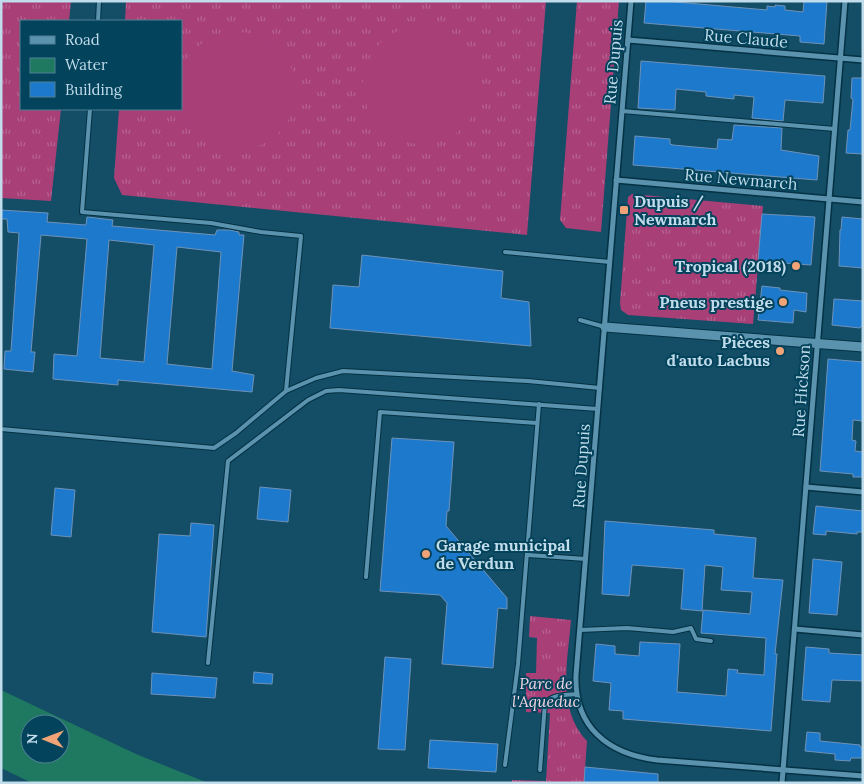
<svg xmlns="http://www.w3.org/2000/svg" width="864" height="784" font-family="Lora,serif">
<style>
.grass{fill:url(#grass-tufts)}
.garden{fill:#a93f77}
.water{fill:#1f7961;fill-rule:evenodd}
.building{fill:#1d79cc;stroke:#6e92b9;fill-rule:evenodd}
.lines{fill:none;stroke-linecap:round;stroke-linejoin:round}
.service-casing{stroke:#043244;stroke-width:6}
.minor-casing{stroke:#043244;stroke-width:8}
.tertiary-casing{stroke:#043244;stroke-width:11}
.service{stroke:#5b92ad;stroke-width:4}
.minor{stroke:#5b92ad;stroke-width:5}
.tertiary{stroke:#5b92ad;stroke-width:9}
.poi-dot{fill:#efa377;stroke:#03435b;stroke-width:2}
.labels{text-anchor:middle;stroke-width:4;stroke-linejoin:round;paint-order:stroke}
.street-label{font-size:16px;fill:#c1dceb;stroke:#03435b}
.poi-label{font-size:16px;font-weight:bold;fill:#c1dceb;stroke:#03435b;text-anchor:end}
.park-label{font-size:16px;font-style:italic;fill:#f2d4e1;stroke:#03435b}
</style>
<defs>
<pattern id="grass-tufts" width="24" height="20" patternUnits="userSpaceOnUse" patternTransform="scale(1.25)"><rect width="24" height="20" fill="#a93f77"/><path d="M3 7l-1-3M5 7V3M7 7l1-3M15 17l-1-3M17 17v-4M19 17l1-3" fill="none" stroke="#b66391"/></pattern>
</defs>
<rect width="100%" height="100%" fill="#134d66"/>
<g class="grass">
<polygon points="1,1 71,1 69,21 21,21 21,109 61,109 51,201 1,198"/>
<polygon points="126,1 546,1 527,235 122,195 114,178 119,109 181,109 181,21 125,21"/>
<polygon points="577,1 619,1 601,232 566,228 560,220"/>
<polygon points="632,194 763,206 753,324 628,315 621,310 620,303 628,197"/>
<path d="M530 616 571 620C568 660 556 708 587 741L584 783H512V780L546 781 550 713 526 712V673H536L537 638 529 637Z"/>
</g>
<g class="garden">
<circle cx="422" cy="85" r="59"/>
<circle cx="237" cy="91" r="59"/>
</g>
<path class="water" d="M1 690 136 754 208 783H32L1 768ZM30 724H60V754H30Z"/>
<g class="building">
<polygon points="646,1 665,1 767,10 767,6 775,7 775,5 785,6 785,10 803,12 804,1 827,1 824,44 800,42 800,36 644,23"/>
<polygon points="641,61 825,76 823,103 785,100 783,121 752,118 754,97 734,95 734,99 724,98 706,96 706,92 676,89 675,110 638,108"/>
<polygon points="852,78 863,78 863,154 846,153 848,130 850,130 853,99 851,98"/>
<polygon points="734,125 782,128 781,150 819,156 817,180 633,165 635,136 670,139 670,144 673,145 717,149 718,139 732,140"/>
<path d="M1 210 48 213 47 222 86 225 87 217 113 220 112 226 215 235 217 230H230L239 232V235H244L232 371 254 375 252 392 118 380V385L53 379 54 354 77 356 87 239 41 235 31 352H35L33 372 4 369 5 351H11L19 233 8 232 7 219H1ZM109 240 154 245 144 362 100 358ZM177 247 221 252 212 369 167 364Z"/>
<polygon points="762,214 815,217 811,265 758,261"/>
<polygon points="842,217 863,219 863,268 839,266 840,230 841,230"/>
<polygon points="362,255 503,271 501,298 529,302 531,346 330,328 333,285 359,287"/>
<polygon points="762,286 780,288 780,290 807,293 806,312 794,310 793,323 758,320"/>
<polygon points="834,299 863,301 863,326 861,326 860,328 832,325"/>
<polygon points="828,359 863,362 863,421 853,420 852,440 856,441 855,451 863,452 862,477 853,477 853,474 820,471"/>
<polygon points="392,438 454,442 449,511 447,511 446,526 507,598 507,609 498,608 493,668 442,664 447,603 440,595 380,591"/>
<polygon points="260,487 291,490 288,522 257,519"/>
<polygon points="55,488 75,490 71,537 51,535"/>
<polygon points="816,506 863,511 863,532 857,532 857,534 826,531 826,535 813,534"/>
<polygon points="605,521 714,530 714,534 756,538 753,578 783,580 775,654 777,654 771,731 623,719 623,711 609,710 611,683 593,681 596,644 615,646 615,654 639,656 640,642 680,644 677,692 726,696 728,669 738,670 737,673 764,675 766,638 701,633 703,610 750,614 752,592 721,590 723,567 705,565 702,611 681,609 684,569 632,565 629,596 602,594"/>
<polygon points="191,523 214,525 206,637 152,632 159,534 190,536"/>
<polygon points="813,559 842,562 837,615 809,613"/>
<polygon points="806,647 829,649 829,653 863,655 863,681 832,680 830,702 802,700"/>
<polygon points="385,657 411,659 405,750 378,749"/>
<polygon points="254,672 273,674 272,684 253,683"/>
<polygon points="152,673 217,678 215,698 151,694"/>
<polygon points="807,732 820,733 820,741 860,745 860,747 863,748 863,758 851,758 850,761 835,760 835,754 805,751"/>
<polygon points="430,740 498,744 496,772 428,768"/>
<polygon points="585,767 658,774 658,783 584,783"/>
</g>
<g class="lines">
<defs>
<g id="service">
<polyline points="98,21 99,1"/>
<polyline points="622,111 835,129"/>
<polyline points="505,252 610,262"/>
<polyline points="580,320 605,327"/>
<polyline points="286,391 316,378 343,371 528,381 600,388"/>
<polyline points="1,429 214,448 236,433 286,391 301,236 261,232 211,223 82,212 90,109"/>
<polyline points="528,555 586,559"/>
<polyline points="366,577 380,412 537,423"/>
<polyline points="580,630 627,628 673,632 691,628 696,639 711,641"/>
<polyline points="208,663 228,461 308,400 326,391 339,390 598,409"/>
<polyline points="505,765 518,664 539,404"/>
<path d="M540 770 545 703C553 694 566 695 577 694"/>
</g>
<g id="minor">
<path d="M631 1 576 675C574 727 608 754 657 760L863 776"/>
<polyline points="628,40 863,60"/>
<polyline points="616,180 863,202"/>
<polyline points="806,487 863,492"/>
<polyline points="795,629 863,635"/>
<polyline points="782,783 845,1"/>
</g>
<polyline id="tertiary" points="605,327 863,347"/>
</defs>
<use href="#service" class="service-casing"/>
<use href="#minor" class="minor-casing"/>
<use href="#tertiary" class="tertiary-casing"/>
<use href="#service" class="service"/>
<use href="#minor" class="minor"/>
<use href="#tertiary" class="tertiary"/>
</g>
<g class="poi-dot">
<rect x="619" y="205" width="10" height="10" rx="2.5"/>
<circle cx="796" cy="266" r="5"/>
<circle cx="783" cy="302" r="5"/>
<circle cx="780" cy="351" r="5"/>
<circle cx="426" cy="554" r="5"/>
</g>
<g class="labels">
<g class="street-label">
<text transform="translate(746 38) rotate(5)" y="6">Rue Claude</text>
<text transform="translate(613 62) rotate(-85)" y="6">Rue Dupuis</text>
<text transform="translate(741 179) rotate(5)" y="6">Rue Newmarch</text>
<text transform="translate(801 391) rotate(-86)" y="6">Rue Hickson</text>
<text transform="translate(581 466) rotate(-86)" y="6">Rue Dupuis</text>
</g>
<g class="poi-label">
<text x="634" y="207" text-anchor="start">Dupuis /<tspan x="634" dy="18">Newmarch</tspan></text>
<text x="786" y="272">Tropical (2018)</text>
<text x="773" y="308">Pneus prestige</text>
<text x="770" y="348">Pièces<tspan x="770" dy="18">d'auto Lacbus</tspan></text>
<text x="436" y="551" text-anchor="start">Garage municipal<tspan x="436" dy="18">de Verdun</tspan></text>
</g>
<g class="park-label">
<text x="546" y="689">Parc de<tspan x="546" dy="18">l'Aqueduc</tspan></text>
</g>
</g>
<rect width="864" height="784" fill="none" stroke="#c1dceb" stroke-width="5"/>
<rect x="20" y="20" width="162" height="90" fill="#03435b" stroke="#4f8095"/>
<rect x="30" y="36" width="25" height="8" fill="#5b92ad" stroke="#4f8095"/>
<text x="65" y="45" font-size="15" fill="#c1dceb">Road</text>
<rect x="30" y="58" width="25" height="15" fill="#1f7961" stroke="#4f8095"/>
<text x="65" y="70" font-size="15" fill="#c1dceb">Water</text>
<rect x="30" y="82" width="25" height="15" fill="#1d79cc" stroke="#4f8095"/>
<text x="65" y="95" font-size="15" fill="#c1dceb">Building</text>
<g transform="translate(45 739) rotate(271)"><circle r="24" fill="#03435b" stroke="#4f8095"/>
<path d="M0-4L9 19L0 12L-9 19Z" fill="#efa377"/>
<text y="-8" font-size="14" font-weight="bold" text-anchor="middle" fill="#c1dceb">N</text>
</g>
</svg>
